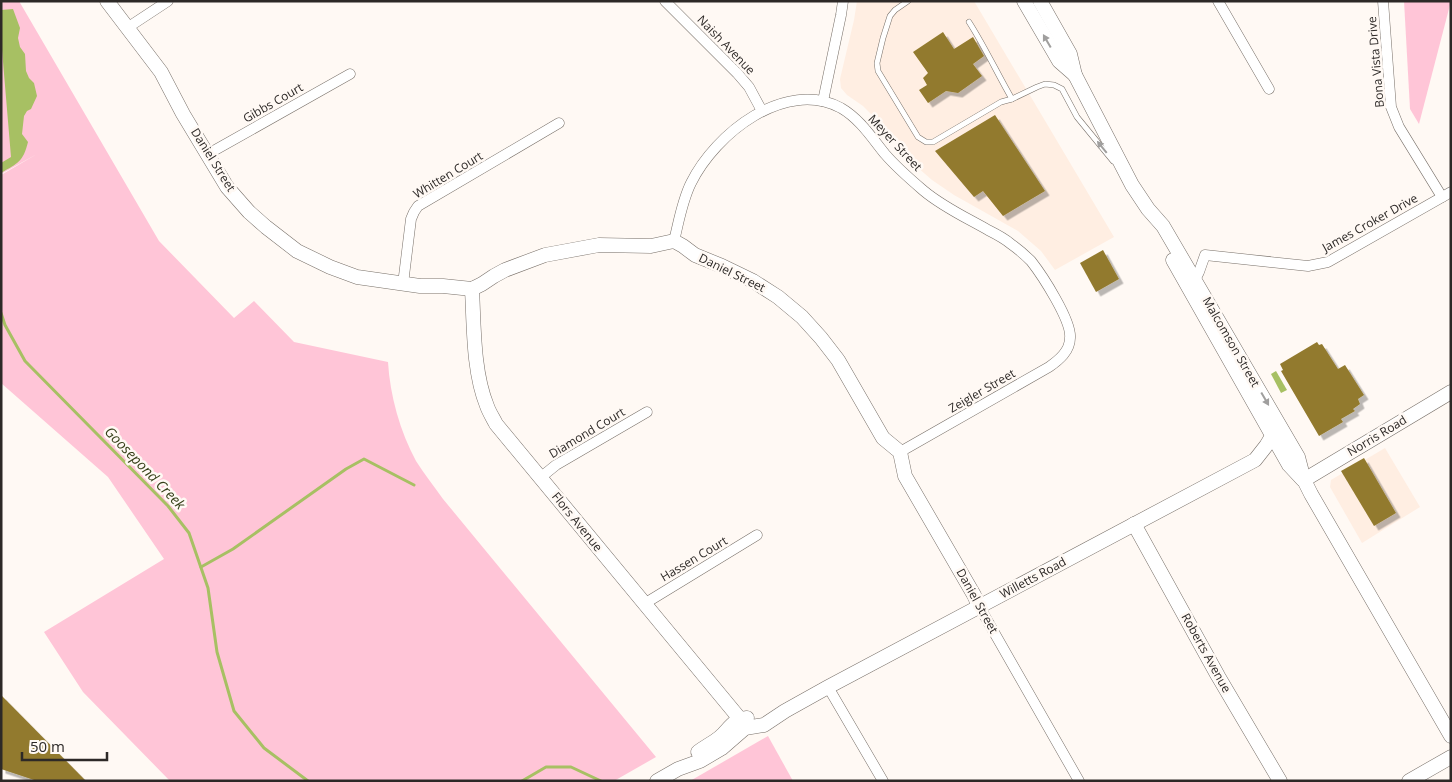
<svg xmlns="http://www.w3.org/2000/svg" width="1452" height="782" font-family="'Open Sans',sans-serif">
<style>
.built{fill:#ffeee2}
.green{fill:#ffc5d7}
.water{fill:#a7c063}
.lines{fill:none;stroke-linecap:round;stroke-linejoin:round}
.stream{stroke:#a7c063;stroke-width:3}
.building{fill:#927a2e;filter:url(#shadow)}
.lane-casing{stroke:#787069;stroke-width:6}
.street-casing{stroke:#787069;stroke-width:11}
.secondary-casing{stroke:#787069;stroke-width:15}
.lane{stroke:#fff;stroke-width:5}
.street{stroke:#fff;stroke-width:10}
.secondary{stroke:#fff;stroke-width:14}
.oneway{fill:#a09f9e}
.labels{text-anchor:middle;stroke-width:5;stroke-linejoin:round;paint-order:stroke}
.street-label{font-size:12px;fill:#2d2927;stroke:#fff9f4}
.water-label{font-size:14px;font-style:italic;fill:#353f18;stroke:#fff9f4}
</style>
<defs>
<filter id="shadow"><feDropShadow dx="4.5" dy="4.5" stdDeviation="0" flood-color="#0004"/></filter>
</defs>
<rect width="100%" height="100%" fill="#fff9f4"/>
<g class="built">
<polygon points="857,1 974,1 1114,237 1055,270 1041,251 1018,231 954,195 932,180 917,167 903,152 876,119 863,106 847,95 841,88 840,79 854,20"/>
<polygon points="1385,448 1420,507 1362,543 1330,487 1331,480"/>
</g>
<g class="green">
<path d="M1 1H19L159 241 234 318 254 301 294 342 388 362C390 396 400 431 416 461 424 474 434 486 443 499L656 757 614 781H170L83 692 44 632 164 559 108 477 1 383V175L37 154 1 174Z"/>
<polygon points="1404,1 1451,1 1419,124 1410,109"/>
<polygon points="768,736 793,781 690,781"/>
</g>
<g class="water">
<path d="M13 9 20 28 18 38 20 47 25 54 26 71 29 78 34 83 37 96 31 109 27 111 24 116 22 134 28 142C23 162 18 163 1 173V163L11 157 1 38V10Z"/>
<polygon points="1276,371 1287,390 1281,393 1271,374"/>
</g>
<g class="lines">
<g class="stream">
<polyline points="1,313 5,325 25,361 168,506 189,533 208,588 217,652 234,711 264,748 308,781"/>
<polyline points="201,567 233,549 346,469 364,459 414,485"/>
<polyline points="522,781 546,767 571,767 601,781"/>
</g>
</g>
<g class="building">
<polygon points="943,32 954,49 973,37 984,56 973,64 982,76 958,93 946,91 928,103 919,90 927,85 923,78 928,73 913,52"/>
<polygon points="995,115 1045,191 1003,216 983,191 974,197 935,151"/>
<polygon points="1103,250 1119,279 1096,292 1080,263"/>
<polygon points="1317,342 1319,345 1322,344 1338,369 1345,365 1364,395 1358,399 1360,404 1353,409 1355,411 1341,419 1343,422 1319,436 1281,371 1283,370 1280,364"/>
<polygon points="1364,458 1396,513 1374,526 1341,471"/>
<polygon points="1,695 86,781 37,781 1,769"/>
</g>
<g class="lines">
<defs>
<g id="lane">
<polyline points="908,1 895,10 890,16 883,38 877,63 878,71 918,137 926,142 933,142 1001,102 1012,99 1037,87 1045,84 1054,85 1062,89 1077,117 1113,161"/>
<path d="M969 22C985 47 997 73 1012 99"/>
</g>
<g id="street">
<polyline points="665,1 737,73 749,87 762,111"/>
<polyline points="1218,1 1269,89"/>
<polyline points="1383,1 1391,107 1399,127 1442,197"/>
<polyline points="127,28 168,1"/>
<polyline points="823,101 841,15 843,1"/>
<polyline points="208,154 350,74"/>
<path d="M674 241C679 221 682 201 691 183 715 134 785 78 841 108 860 119 872 138 885 154 897 168 910 179 924 191 943 207 967 218 988 230 996 234 1004 238 1011 244 1018 249 1025 255 1031 261 1042 275 1072 321 1070 338 1070 351 1059 360 1049 367L900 452"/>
<polyline points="1195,280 1199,272 1205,255 1308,266 1328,262 1451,192"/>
<polyline points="403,284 411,219 414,212 418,206 559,123"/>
<polyline points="540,478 556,465 647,412"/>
<polyline points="644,604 757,535"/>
<polyline points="979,606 1079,781"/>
<polyline points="828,687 883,781"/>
</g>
<g id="secondary">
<polyline points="107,1 161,72 183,114 227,187 249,212 266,227 297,251 330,267 357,277 420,286 443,286 472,289 482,284 494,276 505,270 545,255 599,245 651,246 674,241 683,246 695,255 722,266 753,281 778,297 802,317 821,338 838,360 883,438 900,452 905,476 974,595 979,606"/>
<polyline points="1024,1 1059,61 1075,75"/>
<polyline points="1040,1 1070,54 1075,75 1132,185 1148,209 1163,226 1298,457 1304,480 1311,494 1451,736"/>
<polyline points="1173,260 1289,465 1303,480"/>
<path d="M472 289C474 326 473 372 487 406 489 412 493 418 496 424L740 719 745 728"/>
<polyline points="1304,480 1451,392"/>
<polyline points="1134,524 1218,676 1280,781"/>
<path d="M698 752C705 747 712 743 719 738 730 729 731 720 747 718"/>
<polyline points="657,781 678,769 700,761 722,748 745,728 764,725 785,711 828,687 1255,460 1266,446 1272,436"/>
<polyline points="1409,781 1451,757"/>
</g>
</defs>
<use href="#lane" class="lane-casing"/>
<use href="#street" class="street-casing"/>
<use href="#secondary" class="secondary-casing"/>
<use href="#lane" class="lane"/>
<use href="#street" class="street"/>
<use href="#secondary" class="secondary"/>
</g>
<defs><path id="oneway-solid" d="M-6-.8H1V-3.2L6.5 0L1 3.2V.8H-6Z" transform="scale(1.25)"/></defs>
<g class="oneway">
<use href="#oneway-solid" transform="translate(1047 41) rotate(-120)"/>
<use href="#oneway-solid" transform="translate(1102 147) rotate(-129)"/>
<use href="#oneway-solid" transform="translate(1265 399) rotate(60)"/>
</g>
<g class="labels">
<g class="street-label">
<text transform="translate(726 45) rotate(46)" y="4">Naish Avenue</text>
<text transform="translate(1376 62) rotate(-95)" y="4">Bona Vista Drive</text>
<text transform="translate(273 103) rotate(-30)" y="4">Gibbs Court</text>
<text transform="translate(895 143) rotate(47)" y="4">Meyer Street</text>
<text transform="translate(213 160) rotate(58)" y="4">Daniel Street</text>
<text transform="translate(448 175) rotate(-31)" y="4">Whitten Court</text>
<text transform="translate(1370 223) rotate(-29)" y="4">James Croker Drive</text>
<text transform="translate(732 273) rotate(26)" y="4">Daniel Street</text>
<text transform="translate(1231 342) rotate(60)" y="4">Malcomson Street</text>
<text transform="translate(982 391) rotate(-30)" y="4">Zeigler Street</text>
<text transform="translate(587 433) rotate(-31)" y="4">Diamond Court</text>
<text transform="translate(1377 436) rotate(-31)" y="4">Norris Road</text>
<text transform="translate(577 522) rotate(51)" y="4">Flors Avenue</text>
<text transform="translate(694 559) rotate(-31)" y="4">Hassen Court</text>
<text transform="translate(1033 578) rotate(-28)" y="4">Willetts Road</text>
<text transform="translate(977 601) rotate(61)" y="4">Daniel Street</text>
<text transform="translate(1206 653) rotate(61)" y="4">Roberts Avenue</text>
</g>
<g class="water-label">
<text transform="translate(145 468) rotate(46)" y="5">Goosepond Creek</text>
</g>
</g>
<rect width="1452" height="782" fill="none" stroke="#2d2927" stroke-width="5"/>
<path d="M22 752v8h85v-8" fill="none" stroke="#2d2927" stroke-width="2.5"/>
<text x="30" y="752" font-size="15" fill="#2d2927" stroke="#fff9f4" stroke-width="4" paint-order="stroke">50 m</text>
</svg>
